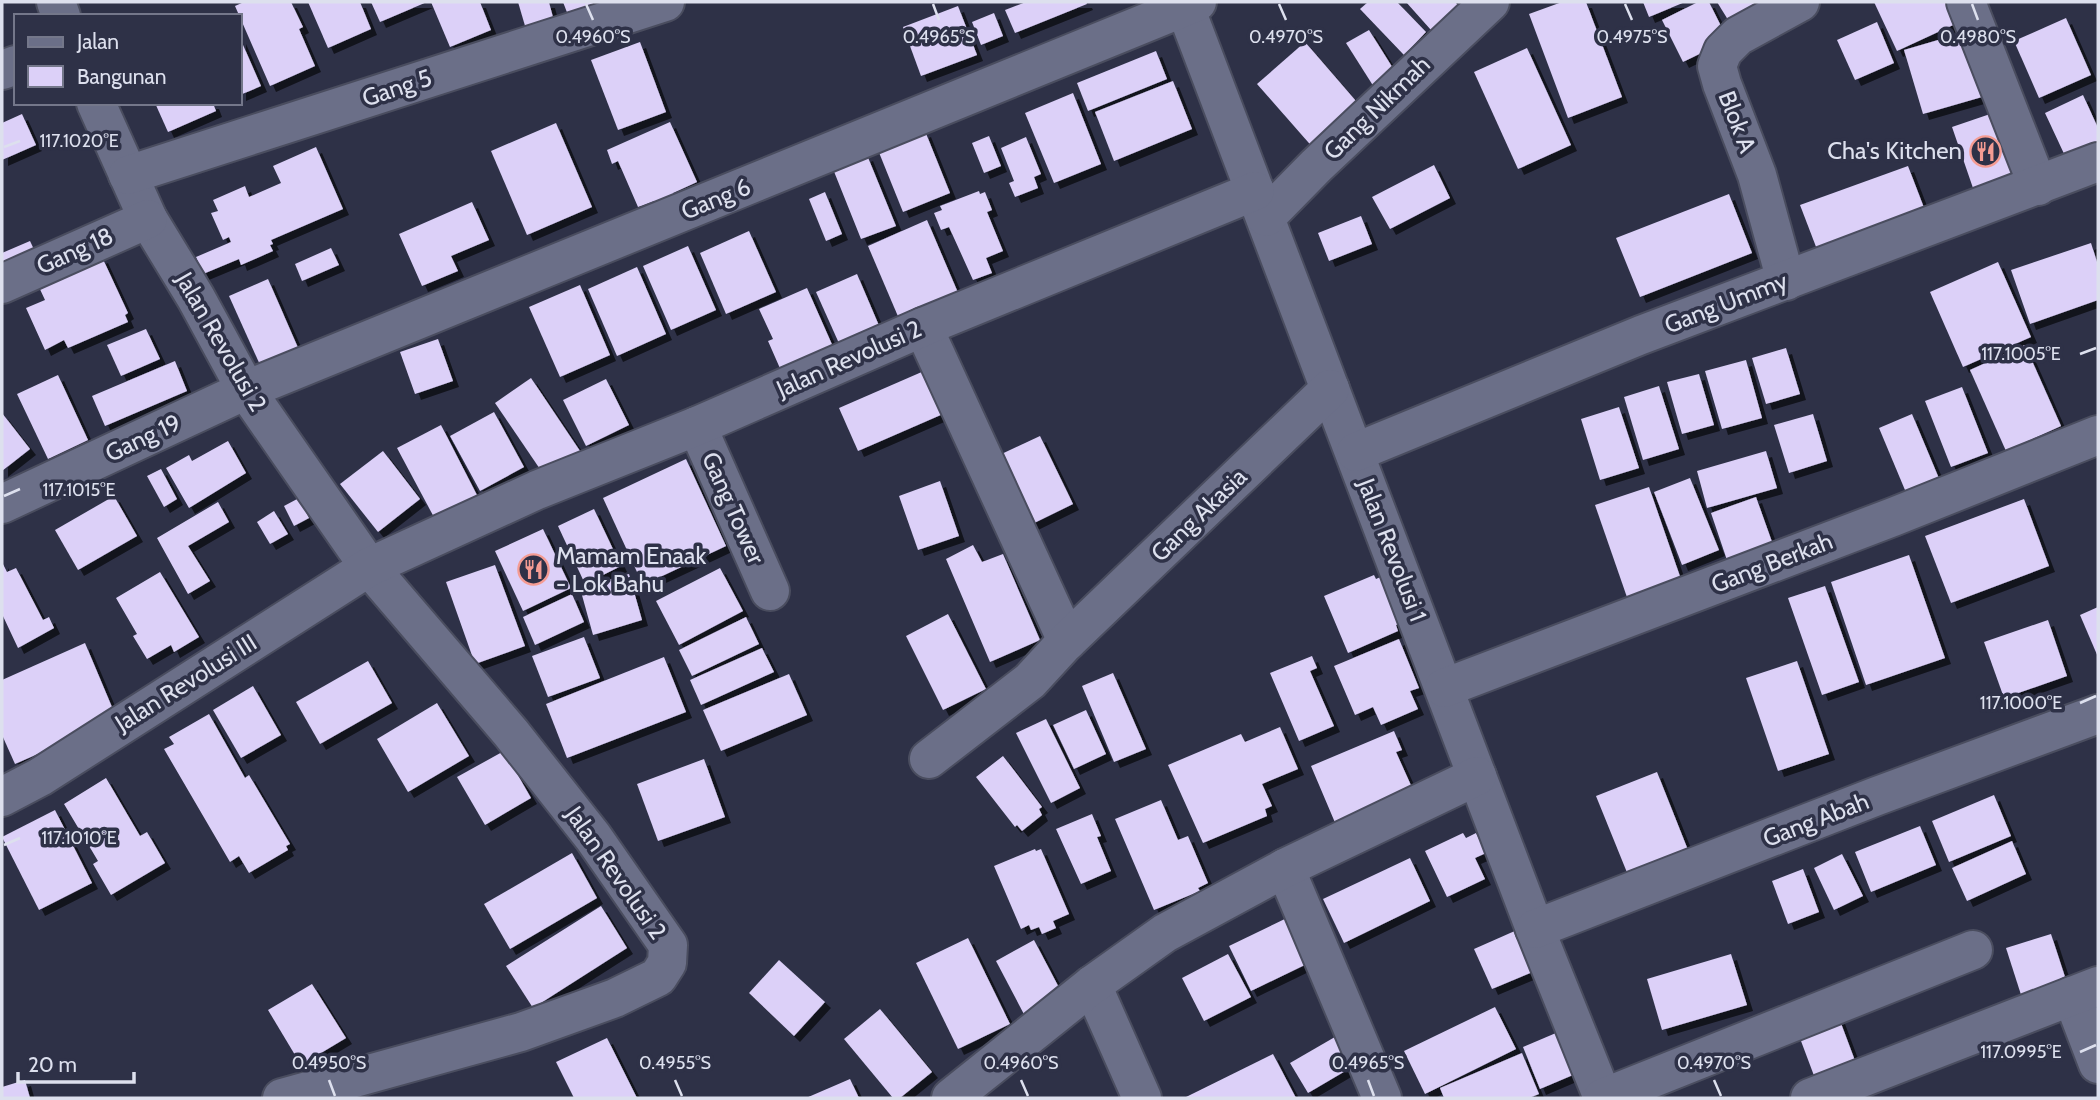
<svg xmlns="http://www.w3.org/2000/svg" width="2100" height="1100" font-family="Cabin,sans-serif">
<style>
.building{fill:#dcd0f8;filter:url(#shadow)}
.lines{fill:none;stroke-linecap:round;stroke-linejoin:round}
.minor-casing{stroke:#4a4d5f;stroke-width:42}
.minor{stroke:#6b6f88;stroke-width:38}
.ticks{fill:none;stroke:#dde0ee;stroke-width:2.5}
.labels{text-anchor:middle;stroke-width:7;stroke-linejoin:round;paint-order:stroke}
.street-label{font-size:24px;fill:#dde0ee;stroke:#2e3147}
.poi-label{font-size:24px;fill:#dde0ee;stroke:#2e3147;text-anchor:end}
.ticks-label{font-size:18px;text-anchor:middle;fill:#dde0ee;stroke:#2e3147;stroke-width:7;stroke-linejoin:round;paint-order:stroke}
</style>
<defs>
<filter id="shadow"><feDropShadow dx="6" dy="6" stdDeviation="0" flood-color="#0009"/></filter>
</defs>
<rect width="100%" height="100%" fill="#2e3147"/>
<g class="building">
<polygon points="244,2 291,2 303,27 299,29 315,66 270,86 235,6"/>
<polygon points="308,2 360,2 371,29 328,48"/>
<polygon points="371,2 427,2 380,22"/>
<polygon points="431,2 480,2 491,30 450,47"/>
<polygon points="518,2 549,2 556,29 528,36"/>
<polygon points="563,2 600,2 568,15"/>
<polygon points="1026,2 1086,2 1087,4 1015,33 1005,10"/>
<polygon points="1368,2 1397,2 1426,32 1404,55 1360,9"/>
<polygon points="1406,2 1455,2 1458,5 1431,30"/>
<polygon points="1562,2 1586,2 1622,97 1568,118 1529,14"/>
<polygon points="1643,2 1685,2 1649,17"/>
<polygon points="1698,2 1709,2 1728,40 1683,62 1662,20"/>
<polygon points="1717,2 1765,2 1730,23"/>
<polygon points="1874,2 1955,2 1964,20 1897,51"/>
<polygon points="958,6 977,55 921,76 903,27"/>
<polygon points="994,13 1003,36 981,45 972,22"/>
<polygon points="2066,18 2091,75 2039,98 2014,41"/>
<polygon points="1877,22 1894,63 1855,80 1837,40"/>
<polygon points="1369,30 1401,81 1379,95 1346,43"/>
<polygon points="1962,33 1982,97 1923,114 1904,50"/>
<polygon points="240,38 261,86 240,95"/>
<polygon points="640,42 666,112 618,130 591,60"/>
<polygon points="1305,42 1362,108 1315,150 1257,84"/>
<polygon points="1527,48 1571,145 1518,169 1474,72"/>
<polygon points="1156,51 1167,79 1088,111 1077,83"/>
<polygon points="1173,81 1192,129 1114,161 1095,112"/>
<polygon points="1073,93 1101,164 1054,183 1025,113"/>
<polygon points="2083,95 2098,128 2098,144 2066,158 2045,113"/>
<polygon points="155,103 213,103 216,111 168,132"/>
<polygon points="1996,112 2018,176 1974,191 1952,127"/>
<polygon points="22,114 36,145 2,160 2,123"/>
<polygon points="670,122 697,182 673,193 677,203 658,211 654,201 638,207 618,161 612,164 607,150"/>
<polygon points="556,123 592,207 527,235 491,151"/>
<polygon points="925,131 950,193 903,212 878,150"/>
<polygon points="989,136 1001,166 984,173 972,143"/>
<polygon points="1026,137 1041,174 1034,177 1038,188 1015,197 1009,183 1014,181 1001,148"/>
<polygon points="316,147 343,209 271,240 273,244 270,245 273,251 241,265 239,259 203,274 196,257 231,242 229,237 223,240 211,213 218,211 213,200 245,186 249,197 281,183 273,166"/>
<polygon points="867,155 896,226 861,239 833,169"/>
<polygon points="1434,165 1450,198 1390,229 1372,197"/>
<polygon points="1908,166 1926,213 1818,252 1800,205"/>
<polygon points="979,191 980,194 985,192 992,210 987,212 1003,251 986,258 992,273 973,280 949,227 941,230 934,213 942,210 940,206"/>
<polygon points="825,192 842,234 826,241 809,199"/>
<polygon points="1729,194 1752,253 1640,297 1616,238"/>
<polygon points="472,202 489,240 451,256 458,271 422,286 399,234"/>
<polygon points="1361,216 1372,244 1329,261 1318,233"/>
<polygon points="927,220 959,295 900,321 868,246"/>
<polygon points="749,231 776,292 726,314 700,253"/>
<polygon points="30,241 38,258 2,274 2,253"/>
<polygon points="2091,243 2098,265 2098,300 2030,324 2011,270"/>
<polygon points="688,246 716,310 671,330 643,266"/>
<polygon points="331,248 339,265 302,281 295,264"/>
<polygon points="102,257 128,313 125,315 128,322 68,348 64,340 45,350 26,308 45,300 38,285"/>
<polygon points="1998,262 2031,337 1963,367 1930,292"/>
<polygon points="637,267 666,334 617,356 588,289"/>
<polygon points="857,274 886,342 846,359 816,292"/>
<polygon points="268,279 299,350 261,367 229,296"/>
<polygon points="580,285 610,355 560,377 529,307"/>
<polygon points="807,288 838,358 786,382 768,341 773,339 759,309"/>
<polygon points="146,329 160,359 121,376 107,345"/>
<polygon points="438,339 453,381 415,394 400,352"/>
<polygon points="2025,345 2061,426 2006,451 1970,370"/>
<polygon points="1786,348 1800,394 1766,404 1752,358"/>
<polygon points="1746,360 1762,418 1722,429 1705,371"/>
<polygon points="175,361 187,391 105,426 92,396"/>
<polygon points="924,371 943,414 858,451 839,408"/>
<polygon points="1699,374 1714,425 1682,434 1667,382"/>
<polygon points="58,375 88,440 48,459 17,394"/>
<polygon points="531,378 580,451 544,475 495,403"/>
<polygon points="606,379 629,425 586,446 563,400"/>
<polygon points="1659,386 1679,449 1643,460 1624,397"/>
<polygon points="1962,387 1988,453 1951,467 1925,401"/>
<polygon points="1619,407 1639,468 1600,480 1581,419"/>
<polygon points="494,412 524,467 480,491 450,436"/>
<polygon points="2,413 30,449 2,471"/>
<polygon points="1813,414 1827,461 1789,473 1774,425"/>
<polygon points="1912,414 1943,488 1910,502 1879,428"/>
<polygon points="441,425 479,499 436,521 397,448"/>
<polygon points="1040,436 1073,504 1026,527 993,458"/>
<polygon points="228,441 246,473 189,508 166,468 189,455 192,461"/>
<polygon points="383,451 420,499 378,532 340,484"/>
<polygon points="1766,451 1777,488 1707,508 1697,471"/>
<polygon points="686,459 726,546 643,585 603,498"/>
<polygon points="161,469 177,499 164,507 147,476"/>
<polygon points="1690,478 1719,550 1682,565 1654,492"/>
<polygon points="940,481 959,536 918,550 899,496"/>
<polygon points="1649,487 1683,585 1629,603 1595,505"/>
<polygon points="114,496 137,536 78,570 55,530"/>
<polygon points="1756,497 1776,553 1730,569 1711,513"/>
<polygon points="299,498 309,518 294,526 284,506"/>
<polygon points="2024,499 2049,566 1951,603 1925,536"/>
<polygon points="218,502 229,522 188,546 210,581 188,594 157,538"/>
<polygon points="594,509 621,566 585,584 558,526"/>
<polygon points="274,511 288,534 270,544 257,522"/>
<polygon points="543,529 571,588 523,611 495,551"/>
<polygon points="973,545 982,562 1003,554 1040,640 990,662 946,559"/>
<polygon points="1909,555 1945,658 1866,685 1831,582"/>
<polygon points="2,562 7,572 16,568 43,620 49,617 54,628 18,648 2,614"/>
<polygon points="495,565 525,646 475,664 446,582"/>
<polygon points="720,568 743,611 679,645 656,601"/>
<polygon points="160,572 199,637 174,652 171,645 147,659 133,636 137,634 116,598"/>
<polygon points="629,574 642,620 593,635 580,588"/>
<polygon points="1387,574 1407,621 1396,625 1398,631 1348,653 1324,596 1374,575 1376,579"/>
<polygon points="1825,586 1859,682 1822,695 1788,598"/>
<polygon points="572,594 584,622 535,645 523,617"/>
<polygon points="2098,607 2098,657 2080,615"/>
<polygon points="948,614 986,689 943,710 906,636"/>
<polygon points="746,617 759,644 692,676 679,650"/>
<polygon points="2048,620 2067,676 2004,698 1984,642"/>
<polygon points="584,637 600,678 548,697 532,656"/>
<polygon points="1399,639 1419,688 1410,691 1418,709 1381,725 1373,707 1355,715 1334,666"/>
<polygon points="85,643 117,719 15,764 2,735 2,680"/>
<polygon points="762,648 774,672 701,705 690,680"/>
<polygon points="1312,656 1317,668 1310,671 1334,726 1299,741 1270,673"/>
<polygon points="664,657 686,712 567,758 546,704"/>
<polygon points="368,661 392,703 320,744 296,702"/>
<polygon points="1797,661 1829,754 1778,771 1746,678"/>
<polygon points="1113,673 1146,749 1114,762 1082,686"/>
<polygon points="789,674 807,715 721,751 703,710"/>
<polygon points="253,686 281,735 241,758 213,710"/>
<polygon points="437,703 469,756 408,792 377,739"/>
<polygon points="1086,710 1106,754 1074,769 1053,725"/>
<polygon points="209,714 245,778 249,775 290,844 286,846 288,850 249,873 239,856 230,862 164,749 174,744 169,737"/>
<polygon points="1046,719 1080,788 1051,803 1016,733"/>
<polygon points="1280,727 1298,769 1262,784 1272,806 1265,809 1267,816 1203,843 1168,765 1241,734 1245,742"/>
<polygon points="1394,731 1402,750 1396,752 1414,792 1339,832 1311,766"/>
<polygon points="504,751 531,798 485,825 457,777"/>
<polygon points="1003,756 1042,807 1039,809 1042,815 1022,831 1017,825 1015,827 976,777"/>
<polygon points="704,759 725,817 658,841 637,784"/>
<polygon points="1657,772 1688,850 1628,875 1596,796"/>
<polygon points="106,778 140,836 147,832 165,863 111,895 93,864 98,861 64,804"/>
<polygon points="1994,795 2011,836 1949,862 1932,821"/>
<polygon points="1161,800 1178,840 1188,836 1208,883 1198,888 1200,891 1154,910 1115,819"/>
<polygon points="55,810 92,883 39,910 2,837"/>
<polygon points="1092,814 1101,836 1097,837 1111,871 1081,884 1056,829"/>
<polygon points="1920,826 1936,865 1871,892 1855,852"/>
<polygon points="1463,833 1466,838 1476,833 1486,853 1475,858 1485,879 1447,897 1425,851"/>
<polygon points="2012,841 2026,874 1967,901 1952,868"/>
<polygon points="1035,849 1036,851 1041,849 1069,914 1053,921 1056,928 1042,934 1039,927 1031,930 1029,925 1021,929 994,866"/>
<polygon points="572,853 597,898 510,949 484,904"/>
<polygon points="1842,854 1863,896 1834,910 1814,868"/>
<polygon points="1410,858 1430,901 1344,943 1323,899"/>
<polygon points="1803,869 1819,912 1788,924 1772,881"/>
<polygon points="601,906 627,948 533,1008 506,966"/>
<polygon points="1291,916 1313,961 1251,991 1229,946"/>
<polygon points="1517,930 1535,971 1492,989 1474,949"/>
<polygon points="2051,934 2068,986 2023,1001 2006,948"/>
<polygon points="968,938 1010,1024 958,1049 916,963"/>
<polygon points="1034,940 1065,999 1027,1020 996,961"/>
<polygon points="1228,954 1251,997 1204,1021 1182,978"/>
<polygon points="1731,954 1747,1005 1662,1030 1647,979"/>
<polygon points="779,960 825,1002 794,1036 749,993"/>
<polygon points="312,984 346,1038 301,1065 268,1010"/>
<polygon points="1495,1007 1516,1049 1425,1094 1404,1051"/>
<polygon points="880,1009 932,1072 900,1098 893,1098 844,1039"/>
<polygon points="1839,1018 1857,1066 1816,1081 1798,1033"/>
<polygon points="1347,1030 1364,1060 1308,1093 1290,1063"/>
<polygon points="1563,1030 1580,1072 1540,1089 1523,1047"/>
<polygon points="607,1038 637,1098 574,1098 556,1062"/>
<polygon points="1522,1053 1539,1094 1529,1098 1444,1098 1440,1088"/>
<polygon points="1273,1054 1296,1098 1184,1098"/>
<polygon points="850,1079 859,1098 806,1098"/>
<polygon points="25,1080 30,1098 2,1098 2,1087"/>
</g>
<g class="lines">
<defs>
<g id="minor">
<polyline points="56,2 61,16"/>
<polyline points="1183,2 1535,929 1603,1098"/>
<polyline points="1966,2 2038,186"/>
<polyline points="2,70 16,65"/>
<polyline points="96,103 148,219 196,298 246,390 369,567 511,733 593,837 668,945 667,963 658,977 615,998 521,1032 282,1098"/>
<polyline points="128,175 665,2"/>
<polyline points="1266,217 1316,166 1490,2"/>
<polyline points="1786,281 1757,175 1722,84 1717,66 1723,51 1738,36 1800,2"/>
<polyline points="2,284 148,219"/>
<polyline points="923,327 1067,641"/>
<polyline points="697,426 770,591"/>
<polyline points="1356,452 1641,335 2098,162"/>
<polyline points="2,504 246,390 1197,2"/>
<polyline points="1444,688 1893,517 2098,435"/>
<polyline points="929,759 1030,681 1064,644 1330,389"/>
<polyline points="2,797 40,777 369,567 537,490 697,426 923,327 1255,191"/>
<polyline points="1285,868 1382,1098"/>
<polyline points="1535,929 1877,796 2098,714"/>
<polyline points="1092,985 1142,1098"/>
<polyline points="2072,996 2098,1064"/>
<polyline points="951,1098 1092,985 1165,933 1285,868 1477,776"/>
<polyline points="1603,1098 1973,950"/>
<polyline points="1810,1098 2098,986"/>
</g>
</defs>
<use href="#minor" class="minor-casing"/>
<use href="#minor" class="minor"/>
</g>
<path class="ticks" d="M586 4 593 20M933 4 939 20M1279 4 1286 20M1625 4 1632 20M1972 4 1978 20M4 147 20 141M2080 354 2096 348M4 496 20 489M2080 703 2096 696M4 845 20 838M2080 1052 2096 1045M329 1080 335 1096M675 1080 682 1096M1021 1080 1028 1096M1368 1080 1374 1096M1714 1080 1721 1096"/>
<defs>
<symbol id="restaurant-ring" viewBox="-11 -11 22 22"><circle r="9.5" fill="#2e3147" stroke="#f59c93" stroke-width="1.5"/><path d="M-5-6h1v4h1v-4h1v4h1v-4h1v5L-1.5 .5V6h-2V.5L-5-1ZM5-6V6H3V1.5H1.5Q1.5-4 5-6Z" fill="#f59c93"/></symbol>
</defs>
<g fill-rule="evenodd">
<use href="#restaurant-ring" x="1968" y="134" width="35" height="35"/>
<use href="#restaurant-ring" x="516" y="552" width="35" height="35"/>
</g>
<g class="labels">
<g class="street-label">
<text transform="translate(397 88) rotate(-18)" y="8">Gang 5</text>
<text transform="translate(1377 108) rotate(-44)" y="8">Gang Nikmah</text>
<text transform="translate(1737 122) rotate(69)" y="8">Blok A</text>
<text transform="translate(716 199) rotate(-22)" y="8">Gang 6</text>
<text transform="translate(75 251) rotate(-24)" y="8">Gang 18</text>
<text transform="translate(1726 303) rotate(-21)" y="8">Gang Ummy</text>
<text transform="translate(221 342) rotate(60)" y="8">Jalan Revolusi 2</text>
<text transform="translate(849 359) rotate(-24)" y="8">Jalan Revolusi 2</text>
<text transform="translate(143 438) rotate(-25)" y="8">Gang 19</text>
<text transform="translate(733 508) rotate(66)" y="8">Gang Tower</text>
<text transform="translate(1199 515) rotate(-44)" y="8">Gang Akasia</text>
<text transform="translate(1392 550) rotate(69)" y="8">Jalan Revolusi 1</text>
<text transform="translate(1772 563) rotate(-21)" y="8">Gang Berkah</text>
<text transform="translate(186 683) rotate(-32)" y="8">Jalan Revolusi III</text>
<text transform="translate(1816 820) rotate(-21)" y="8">Gang Abah</text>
<text transform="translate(616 873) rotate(55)" y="8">Jalan Revolusi 2</text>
</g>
<g class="poi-label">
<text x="1962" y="159">Cha's Kitchen</text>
<text x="556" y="564" text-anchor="start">Mamam Enaak<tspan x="556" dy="28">- Lok Bahu</tspan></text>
</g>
</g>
<g class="ticks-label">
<text x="593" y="43">0.4960°S</text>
<text x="939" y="43">0.4965°S</text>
<text x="1978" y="43">0.4980°S</text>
<text x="1286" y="43">0.4970°S</text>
<text x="1632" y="43">0.4975°S</text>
<text x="79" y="147">117.1020°E</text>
<text x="2021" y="360">117.1005°E</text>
<text x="79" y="496">117.1015°E</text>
<text x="2021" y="709">117.1000°E</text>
<text x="79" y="844">117.1010°E</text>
<text x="2021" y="1058">117.0995°E</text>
<text x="329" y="1069">0.4950°S</text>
<text x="675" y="1069">0.4955°S</text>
<text x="1021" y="1069">0.4960°S</text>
<text x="1368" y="1069">0.4965°S</text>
<text x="1714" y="1069">0.4970°S</text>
</g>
<rect width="2100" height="1100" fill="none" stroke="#dde0ee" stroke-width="7"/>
<rect x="14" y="14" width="228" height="91" fill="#2e3147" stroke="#74778a" stroke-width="2"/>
<rect x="28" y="37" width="35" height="10" fill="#6b6f88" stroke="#74778a" stroke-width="2"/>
<text x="77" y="49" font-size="21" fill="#dde0ee">Jalan</text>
<rect x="28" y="66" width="35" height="21" fill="#dcd0f8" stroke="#74778a" stroke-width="2"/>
<text x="77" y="84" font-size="21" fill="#dde0ee">Bangunan</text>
<path d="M18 1072v10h116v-10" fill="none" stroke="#dde0ee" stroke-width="3.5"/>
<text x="28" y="1072" font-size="21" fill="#dde0ee" stroke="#2e3147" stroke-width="5" paint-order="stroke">20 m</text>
</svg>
